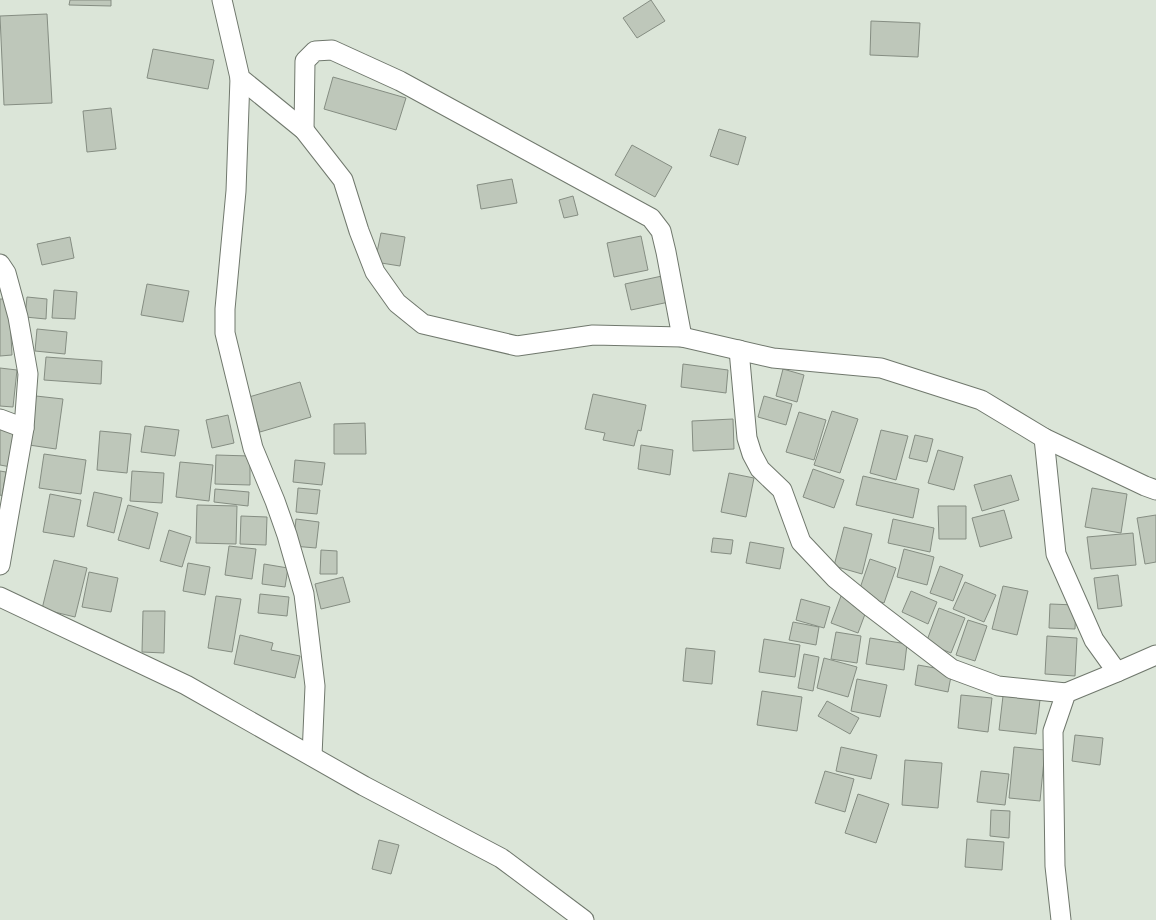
<svg xmlns="http://www.w3.org/2000/svg" width="1156" height="920" font-family="'Exo 2',sans-serif">
<style>
.building{fill:#bec7ba;stroke:#858d82}
.lines{fill:none;stroke-linecap:round;stroke-linejoin:round}
.minor-casing{stroke:#70786d;stroke-width:21}
.minor{stroke:#fff;stroke-width:19}
</style>
<rect width="100%" height="100%" fill="#dbe5d8"/>
<g class="building">
<polygon points="70,0 111,0 111,6 69,5"/>
<polygon points="651,0 665,21 637,38 623,18"/>
<polygon points="47,14 52,103 4,105 0,16"/>
<polygon points="871,21 920,23 918,57 870,55"/>
<polygon points="153,49 214,60 208,89 147,78"/>
<polygon points="333,77 406,98 396,130 324,109"/>
<polygon points="111,108 116,149 87,152 83,111"/>
<polygon points="719,129 746,137 738,165 710,156"/>
<polygon points="632,145 672,167 655,197 615,175"/>
<polygon points="512,179 517,203 481,209 477,185"/>
<polygon points="573,196 578,215 564,218 559,200"/>
<polygon points="381,233 405,237 400,266 375,262"/>
<polygon points="641,236 648,270 614,277 607,243"/>
<polygon points="70,237 74,258 42,265 37,244"/>
<polygon points="662,276 669,302 631,310 625,284"/>
<polygon points="147,284 189,291 183,322 141,315"/>
<polygon points="54,290 77,292 75,319 52,318"/>
<polygon points="27,297 47,299 46,319 25,317"/>
<polygon points="0,299 9,299 12,355 0,356"/>
<polygon points="37,329 67,332 65,354 35,351"/>
<polygon points="46,357 102,361 101,384 44,380"/>
<polygon points="683,364 728,370 726,393 681,387"/>
<polygon points="0,368 17,370 13,407 0,406"/>
<polygon points="783,369 804,375 797,402 776,396"/>
<polygon points="300,382 311,417 260,432 249,397"/>
<polygon points="593,394 646,405 641,431 638,430 634,446 603,440 605,433 585,429"/>
<polygon points="36,396 63,399 56,449 29,445"/>
<polygon points="764,396 792,404 786,425 758,417"/>
<polygon points="832,411 858,419 840,473 814,465"/>
<polygon points="799,412 826,420 814,460 786,452"/>
<polygon points="228,415 234,443 212,448 206,420"/>
<polygon points="733,419 734,449 693,451 692,421"/>
<polygon points="365,423 366,454 334,454 334,424"/>
<polygon points="145,426 179,430 175,456 141,452"/>
<polygon points="0,427 16,429 11,467 0,465"/>
<polygon points="881,430 908,436 896,480 870,473"/>
<polygon points="100,431 131,434 127,473 97,470"/>
<polygon points="915,435 933,439 927,462 909,458"/>
<polygon points="641,445 673,450 670,475 638,469"/>
<polygon points="938,450 963,457 954,490 928,483"/>
<polygon points="44,454 86,460 81,494 39,488"/>
<polygon points="216,455 250,456 250,485 215,484"/>
<polygon points="295,460 325,463 322,485 293,482"/>
<polygon points="180,462 213,465 209,501 176,497"/>
<polygon points="813,469 844,480 834,508 803,497"/>
<polygon points="0,471 6,472 2,496 0,495"/>
<polygon points="132,471 164,473 162,503 130,501"/>
<polygon points="729,473 754,478 746,517 721,512"/>
<polygon points="1011,475 1019,500 982,511 974,485"/>
<polygon points="863,476 919,489 913,518 856,505"/>
<polygon points="298,488 320,490 317,514 296,512"/>
<polygon points="1092,488 1127,494 1121,533 1085,527"/>
<polygon points="215,489 249,492 248,506 214,502"/>
<polygon points="94,492 122,498 114,533 87,526"/>
<polygon points="50,494 81,500 74,537 43,532"/>
<polygon points="128,505 158,513 149,549 118,540"/>
<polygon points="197,505 237,506 236,544 196,543"/>
<polygon points="938,506 966,506 966,539 939,539"/>
<polygon points="1004,510 1012,538 980,547 972,518"/>
<polygon points="1156,515 1156,562 1145,564 1137,518"/>
<polygon points="241,516 267,517 266,545 240,544"/>
<polygon points="296,519 319,522 316,548 293,546"/>
<polygon points="893,519 934,528 930,552 888,543"/>
<polygon points="844,527 872,534 862,574 834,566"/>
<polygon points="169,530 191,537 182,567 160,561"/>
<polygon points="1133,533 1136,565 1091,569 1087,537"/>
<polygon points="713,538 733,540 731,554 711,552"/>
<polygon points="750,542 784,548 780,569 746,563"/>
<polygon points="229,546 256,549 252,579 225,575"/>
<polygon points="904,549 934,557 927,585 897,577"/>
<polygon points="321,550 337,551 337,574 320,574"/>
<polygon points="870,559 896,568 884,603 858,594"/>
<polygon points="54,560 87,568 75,617 42,609"/>
<polygon points="188,563 210,567 205,595 183,591"/>
<polygon points="264,564 288,568 285,587 262,584"/>
<polygon points="940,566 963,575 953,601 930,593"/>
<polygon points="89,572 118,578 111,612 82,607"/>
<polygon points="1118,575 1122,606 1098,609 1094,578"/>
<polygon points="343,577 350,602 321,609 315,584"/>
<polygon points="965,582 996,595 984,622 953,609"/>
<polygon points="1003,586 1028,591 1017,635 992,629"/>
<polygon points="911,591 937,602 928,624 902,612"/>
<polygon points="260,594 289,597 287,616 258,613"/>
<polygon points="216,596 241,599 232,652 208,648"/>
<polygon points="841,596 868,606 858,633 831,623"/>
<polygon points="801,599 830,607 824,628 796,620"/>
<polygon points="1050,604 1076,605 1075,629 1049,628"/>
<polygon points="939,608 965,618 951,653 926,643"/>
<polygon points="143,611 165,611 164,653 142,652"/>
<polygon points="968,620 987,626 975,661 956,655"/>
<polygon points="793,622 819,627 816,645 789,640"/>
<polygon points="836,632 861,636 857,663 831,659"/>
<polygon points="240,635 273,643 271,650 300,656 295,678 234,664"/>
<polygon points="1047,636 1077,638 1075,676 1045,674"/>
<polygon points="870,638 907,644 904,670 866,664"/>
<polygon points="764,639 800,645 795,677 759,672"/>
<polygon points="686,648 715,651 712,684 683,681"/>
<polygon points="804,654 819,657 813,691 798,688"/>
<polygon points="824,658 857,667 848,697 817,688"/>
<polygon points="918,665 952,671 948,692 915,685"/>
<polygon points="857,679 887,685 880,717 851,711"/>
<polygon points="762,691 802,697 797,731 757,725"/>
<polygon points="961,695 992,698 988,732 958,728"/>
<polygon points="1003,696 1040,700 1036,734 999,730"/>
<polygon points="827,701 859,718 850,734 818,716"/>
<polygon points="1075,735 1103,738 1100,765 1072,761"/>
<polygon points="841,747 877,755 871,779 836,771"/>
<polygon points="1014,747 1045,750 1040,801 1009,798"/>
<polygon points="905,760 942,763 938,808 902,805"/>
<polygon points="825,771 854,779 845,812 815,803"/>
<polygon points="981,771 1009,774 1005,805 977,802"/>
<polygon points="858,794 889,804 876,843 845,833"/>
<polygon points="991,810 1010,811 1009,838 990,836"/>
<polygon points="967,839 1004,842 1002,870 965,867"/>
<polygon points="379,840 399,845 391,874 372,869"/>
</g>
<g class="lines">
<defs>
<g id="minor">
<polyline points="222,0 240,78 304,130 343,180 359,231 375,272 397,303 423,324 517,346 593,335 682,337 773,358 881,368 981,400 1044,438 1145,486 1156,490"/>
<polyline points="240,78 236,191 225,309 225,333 253,448 275,501 287,535 304,594 315,686 312,756"/>
<polyline points="304,130 305,61 315,51 332,50 400,81 651,218 661,231 666,252 682,337"/>
<polyline points="0,264 6,273 18,317 28,374 24,428 0,565"/>
<polyline points="739,350 747,438 752,454 760,469 782,490 801,542 835,578 872,608 952,669 998,686 1066,693"/>
<polyline points="0,419 24,428"/>
<polyline points="1044,438 1056,554 1094,640 1117,672"/>
<polyline points="0,597 186,685 364,786 501,858 584,920"/>
<polyline points="1061,920 1055,866 1053,731 1066,693 1117,672 1156,655"/>
</g>
</defs>
<use href="#minor" class="minor-casing"/>
<use href="#minor" class="minor"/>
</g>
</svg>
